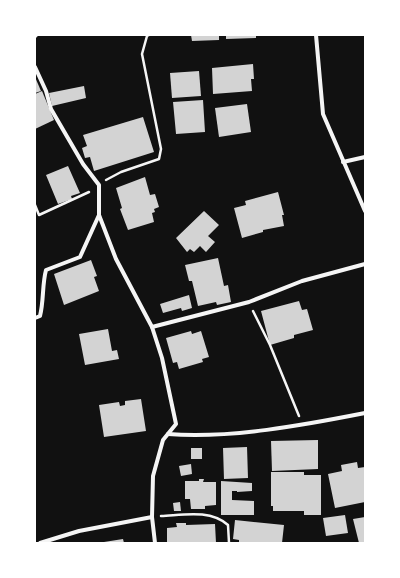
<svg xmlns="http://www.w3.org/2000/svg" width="400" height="578" font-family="Mulish,sans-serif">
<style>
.building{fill:#d3d3d3}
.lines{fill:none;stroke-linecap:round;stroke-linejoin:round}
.path{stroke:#f5f5f5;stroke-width:2.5}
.minor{stroke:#f5f5f5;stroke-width:4}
</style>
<rect width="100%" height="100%" fill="#111"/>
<g class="building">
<polygon points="191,35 219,35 219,40 192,41"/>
<polygon points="226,35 256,35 256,38 226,39"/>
<polygon points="253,64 254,79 251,79 252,91 213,94 212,68"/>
<polygon points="199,71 201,96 172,98 170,73"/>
<polygon points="35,77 41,91 35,93"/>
<polygon points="84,86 86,98 52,106 49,93"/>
<polygon points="42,91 54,120 35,129 35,94"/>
<polygon points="203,100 205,132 176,134 173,102"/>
<polygon points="247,104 251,132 219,137 215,108"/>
<polygon points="143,117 154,152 94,171 90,157 85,158 82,148 87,146 83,135"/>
<polygon points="68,166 80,193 71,196 72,199 58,204 46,175"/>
<polygon points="145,177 150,195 155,194 159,207 154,209 155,212 152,213 154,222 128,230 120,209 122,208 116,188"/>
<polygon points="278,192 284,215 282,215 284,226 263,230 263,232 242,238 234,208 246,205 245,201"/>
<polygon points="204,211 219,225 208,236 215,242 206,252 200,246 194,252 190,249 187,252 176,238"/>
<polygon points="218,258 224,286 228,285 231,302 217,305 216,302 198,306 192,281 189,281 185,265"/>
<polygon points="91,260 97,276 94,277 99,291 64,305 54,274"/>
<polygon points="189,295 192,308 182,311 181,308 163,313 160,304"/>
<polygon points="299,301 302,310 307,309 313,330 294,335 294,338 270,345 261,311"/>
<polygon points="108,329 112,351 117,350 119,359 85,365 79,334"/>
<polygon points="191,331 192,334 201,331 209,357 202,359 203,362 179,369 177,362 173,363 166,338"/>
<polygon points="141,399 146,431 104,437 99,405 119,402 120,406 125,405 125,401"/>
<polygon points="318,440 318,469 272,471 271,441"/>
<polygon points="247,447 248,478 224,479 223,448"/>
<rect x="191" y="448" width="11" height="11"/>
<polygon points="357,462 358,468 365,467 365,502 335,508 328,474 342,471 341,465"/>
<polygon points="191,464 192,474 181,476 179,466"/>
<polygon points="271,472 304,472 304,475 321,475 321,515 304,515 304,511 273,511 273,506 271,506"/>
<polygon points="199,479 204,479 203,482 216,482 216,505 205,506 205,509 191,509 190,499 185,499 185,481 199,481"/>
<polygon points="221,481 252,483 252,491 237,492 237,491 232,491 232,500 254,501 254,515 221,515"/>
<polygon points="180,502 181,511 174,511 173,503"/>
<polygon points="345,515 348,533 326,536 323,518"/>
<polygon points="365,517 365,542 359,543 353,519"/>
<polygon points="235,520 284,525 282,543 239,543 239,540 233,539"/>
<polygon points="176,523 186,523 186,525 215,524 216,543 167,543 167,528 177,527"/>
<polygon points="123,539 124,543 105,543 104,542"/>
</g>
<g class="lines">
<g class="path">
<polyline points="106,180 121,172 159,159 161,149 142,54 147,36 149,35"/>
<polyline points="35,205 39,215 89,192"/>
<polyline points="253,311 270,345 299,416"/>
<path d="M161 516C183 515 210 509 228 525L229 543"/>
</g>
<g class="minor">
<polyline points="316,35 323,114 365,211"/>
<polyline points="35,36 36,35"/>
<polyline points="35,67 46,91 51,109 83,164 99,185 99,215 116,259 152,327 162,358 176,424 163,440 153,476 152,517 155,543"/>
<polyline points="343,162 365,157"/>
<path d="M35 318 40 316C44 300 42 285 46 270L80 257 99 215"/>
<polyline points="152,327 249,302 302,281 365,264"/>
<path d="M168 434C230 439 304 425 365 413"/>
<polyline points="40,543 79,531 152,517"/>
</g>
</g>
<rect width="400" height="578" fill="none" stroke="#ffffff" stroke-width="72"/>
</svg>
